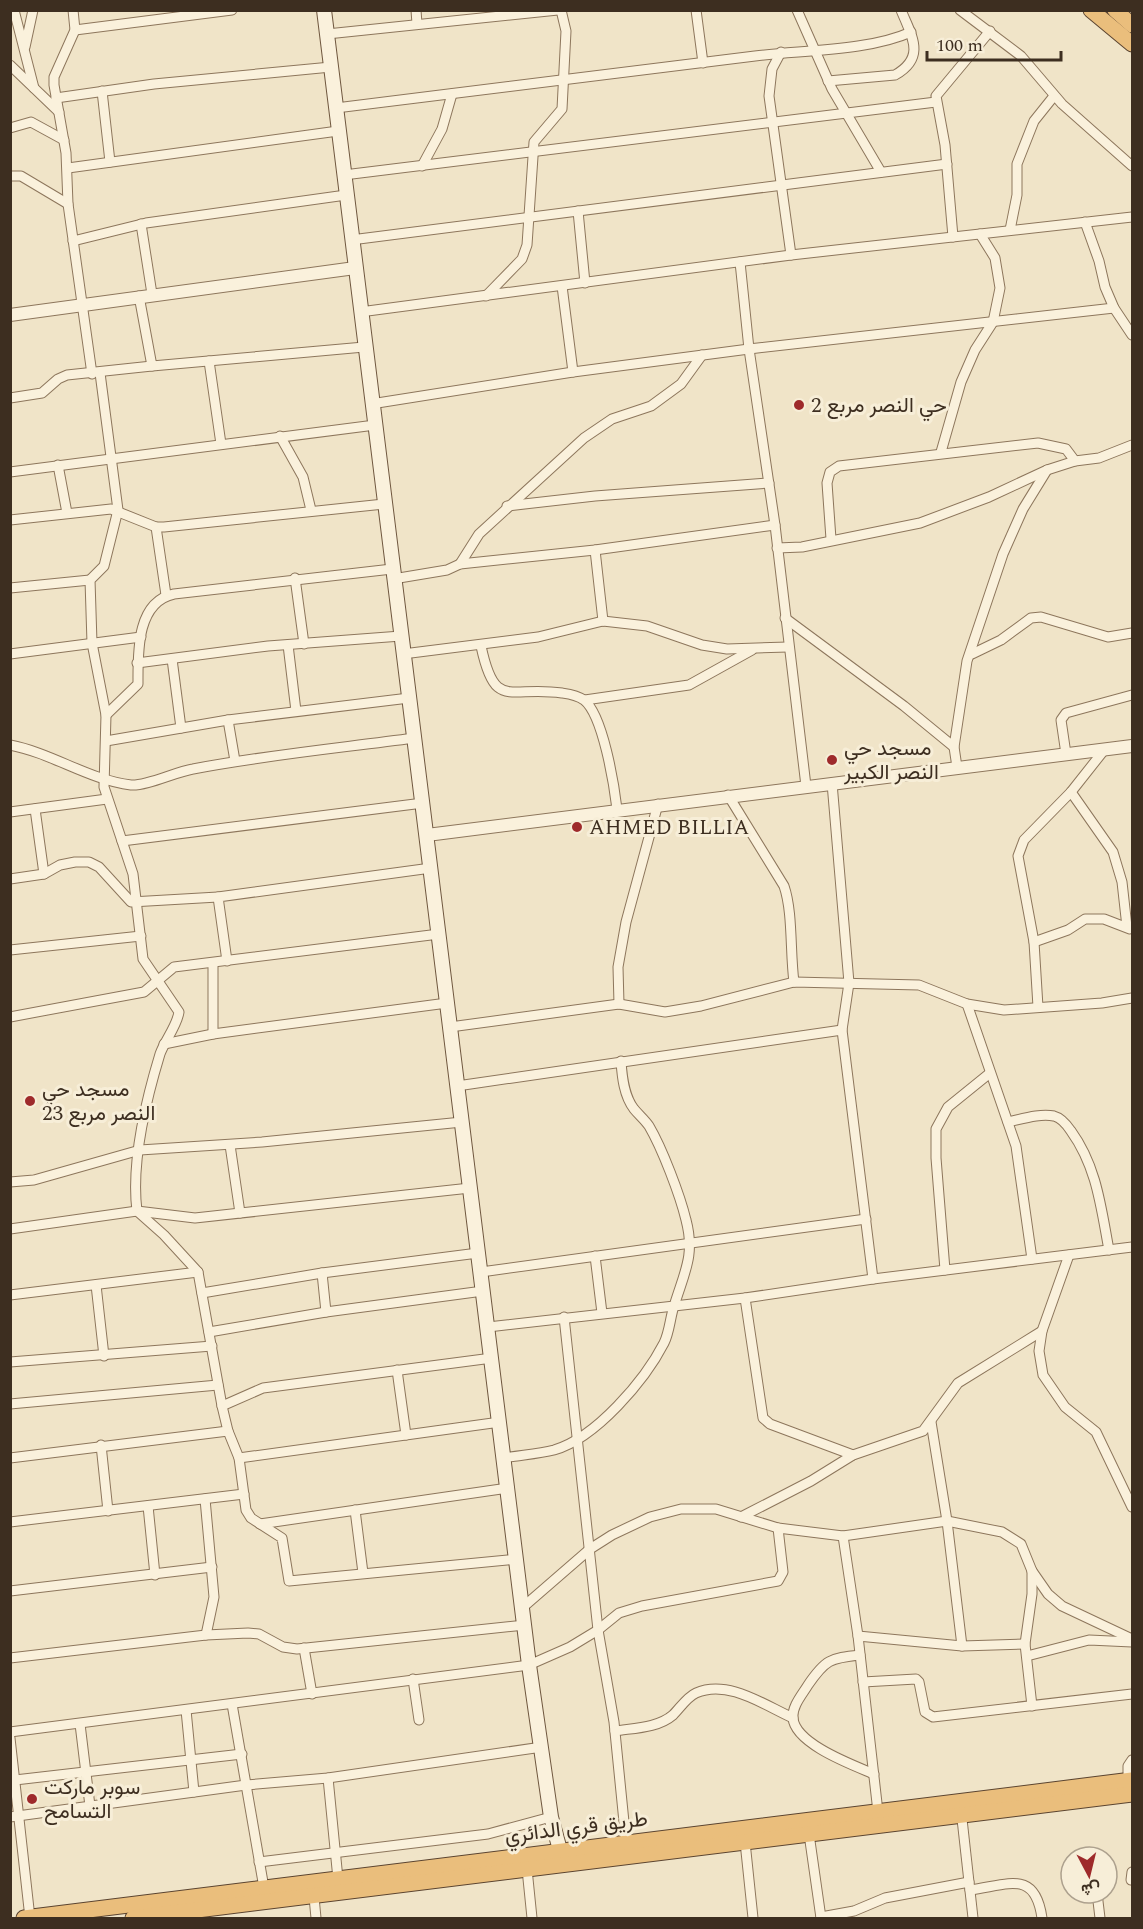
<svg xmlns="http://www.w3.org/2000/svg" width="1143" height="1929" font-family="Spectral,Vazirmatn,serif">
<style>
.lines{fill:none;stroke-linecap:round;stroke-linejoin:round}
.minor-casing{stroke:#8d765c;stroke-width:11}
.tertiary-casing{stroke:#8d765c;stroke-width:14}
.secondary-casing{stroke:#6f573f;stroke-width:16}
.trunk-casing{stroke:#5b4430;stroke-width:17}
.minor{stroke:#faf1dc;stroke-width:9}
.tertiary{stroke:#faf1dc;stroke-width:12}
.secondary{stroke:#faf1dc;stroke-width:14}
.trunk{stroke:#eabe7c;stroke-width:15}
.poi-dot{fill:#9e2a2b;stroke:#f7eed8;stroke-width:2}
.labels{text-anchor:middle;stroke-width:6;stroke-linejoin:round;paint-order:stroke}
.poi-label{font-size:21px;fill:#3d2e20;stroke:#f7eed8;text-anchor:start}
.street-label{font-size:21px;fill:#3d2e20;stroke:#f7eed8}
</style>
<rect width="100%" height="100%" fill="#f0e4c8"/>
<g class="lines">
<defs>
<g id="minor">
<polyline points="14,10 34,88"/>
<polyline points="73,10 75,30 54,77 54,85 66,153 68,204 92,374"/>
<polyline points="416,10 417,24"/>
<polyline points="696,10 703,63"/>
<polyline points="797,10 832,89 881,172"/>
<polyline points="960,10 1021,56 1062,104 1132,166"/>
<polyline points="75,30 232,10"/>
<polyline points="327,34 558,10"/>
<polyline points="25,47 33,10"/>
<polyline points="781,52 772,69 769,96 791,255"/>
<polyline points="10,65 59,112"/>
<path d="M828 81 895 75C927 57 911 35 901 10"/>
<polyline points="102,91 110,162"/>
<polyline points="56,98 154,84 331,67"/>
<path d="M336 108C475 91 615 74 755 56 803 50 869 51 911 32"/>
<polyline points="10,128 31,122 64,140"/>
<polyline points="422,166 442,129 452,94"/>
<polyline points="68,168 338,131"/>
<polyline points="344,175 936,102"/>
<polyline points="10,176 21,176 68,204"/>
<polyline points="578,211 585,283"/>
<polyline points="1085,222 1099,261 1105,287 1114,308 1132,335"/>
<polyline points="141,224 152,294"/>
<polyline points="1010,230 1017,195 1017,164 1034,121 1054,96"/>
<polyline points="953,237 945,145 936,96 990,31"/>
<polyline points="351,240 947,164"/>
<polyline points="73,241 146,223 346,195"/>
<polyline points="740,262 749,349 775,525 806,786"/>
<polyline points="562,286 573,372"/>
<polyline points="139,296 152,366 364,347"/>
<polyline points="486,296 522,259 527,245 534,142 562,109 566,31 561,10"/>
<polyline points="360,312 791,255 1132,217"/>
<polyline points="209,361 221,444"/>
<path d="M100 373 118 510 104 566 90 580 92 643 106 715 104 787 133 874 143 959 179 1012C177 1026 165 1040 160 1054 146 1100 131 1164 137 1211L164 1235 198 1272 222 1406 228 1431 239 1458 246 1510 251 1518 282 1538 289 1581 517 1559"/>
<polyline points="10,398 42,393 58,379 67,375 152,366"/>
<polyline points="371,404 573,372 749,349 1114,308"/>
<polyline points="280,436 303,477 311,510"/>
<polyline points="941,452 961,382 975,350 993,322 1000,288 995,258 980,234"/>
<polyline points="58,465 67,513"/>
<polyline points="10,472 375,425"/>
<polyline points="507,506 595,496 769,483"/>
<polyline points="10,520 111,509 156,527 164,527 384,504"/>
<polyline points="156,527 166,595"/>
<polyline points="831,539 827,483 830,472 839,466 1038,443 1066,449 1075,461"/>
<polyline points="777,548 802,547 920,523 989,497 1047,470 1075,461 1099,458 1132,445"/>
<polyline points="595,550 603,621"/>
<polyline points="460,564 479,534 584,438 612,419 651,406 681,384 702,355"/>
<polyline points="295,578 304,644"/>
<polyline points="393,579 447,570 460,564 595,550 775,525"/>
<polyline points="10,588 90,580"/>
<polyline points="785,618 904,706 954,747"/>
<polyline points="288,645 296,711"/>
<path d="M481 646C495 712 509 685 562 693 569 694 577 695 584 700 603 715 614 784 617 809"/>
<polyline points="10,654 141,637"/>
<polyline points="403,654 538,637 603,621 647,626 702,645 727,649 788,647"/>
<polyline points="972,654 1001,640 1031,618 1041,617 1108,637 1132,633"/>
<polyline points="172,659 181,728"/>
<polyline points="137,663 268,646 401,636"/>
<polyline points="585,700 689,685 752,650"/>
<path d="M106 715 138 684C138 653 136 602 174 594L392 569"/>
<polyline points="106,741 228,720"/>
<path d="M10 745C52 753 89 780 131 785 147 786 175 772 193 769 266 755 340 748 414 738"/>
<polyline points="1066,754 1061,720 1066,713 1132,695"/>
<polyline points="235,761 228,720 409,698"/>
<polyline points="957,767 954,747 967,661 1003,554 1023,509 1047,470"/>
<polyline points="832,783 849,983 842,1030 873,1279"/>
<polyline points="1071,792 1113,852 1122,882 1127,927"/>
<path d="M728 795 784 886C793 912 790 953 794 982"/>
<polyline points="35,809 44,874"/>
<polyline points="10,812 107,799"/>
<polyline points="122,841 423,803"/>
<polyline points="10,879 44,874 60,865 75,862 89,862 99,867 131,902 218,897"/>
<polyline points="1034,942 1068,930 1085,919 1104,919 1130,929"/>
<polyline points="10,950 141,936"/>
<polyline points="227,961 218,897 431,868"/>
<polyline points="619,1004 618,967 626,922 658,804"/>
<polyline points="967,1004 1016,1146 1032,1259"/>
<polyline points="1038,1007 1034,942 1018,856 1024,840 1071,792 1105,749"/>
<polyline points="10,1017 144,992 174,967 439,934"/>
<polyline points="450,1027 619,1004 665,1012 701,1006 794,982 919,985 967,1004 1004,1010 1102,1003 1132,998"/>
<polyline points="213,1034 213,963"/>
<polyline points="164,1044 213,1034 447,1003"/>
<polyline points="457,1086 842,1030"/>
<path d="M1008 1122C1022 1119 1040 1113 1054 1116 1062 1118 1067 1125 1071 1131 1097 1167 1101 1208 1109 1250"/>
<polyline points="230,1145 240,1213"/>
<polyline points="10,1182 34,1180 140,1150 262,1142 462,1122"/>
<polyline points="10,1229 137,1211 195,1218 470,1188"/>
<polyline points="1069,1255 1042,1331 1039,1351 1043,1375 1065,1407 1096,1432 1132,1507"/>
<polyline points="595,1256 602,1313"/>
<polyline points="945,1270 936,1158 936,1129 948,1107 990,1073"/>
<polyline points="481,1272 866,1219"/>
<polyline points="96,1285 104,1356"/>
<polyline points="202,1293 322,1273"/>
<polyline points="10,1295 198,1272"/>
<polyline points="745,1298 763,1418 770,1424 853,1455"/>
<polyline points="326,1312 322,1273 478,1253"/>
<polyline points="564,1317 598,1630 614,1722 626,1842"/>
<polyline points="488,1327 745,1298 873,1279 1132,1247"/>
<polyline points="209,1332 326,1312 483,1291"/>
<polyline points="10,1362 212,1346"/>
<polyline points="397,1370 406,1435"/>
<polyline points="10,1404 218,1385"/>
<polyline points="222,1406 263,1388 492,1358"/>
<polyline points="931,1422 947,1521 962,1646"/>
<polyline points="101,1445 108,1511"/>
<polyline points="10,1458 228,1431"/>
<polyline points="239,1458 500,1422"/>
<path d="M504 1458C521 1455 538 1454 554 1450 596 1438 645 1380 664 1343 670 1331 670 1316 675 1303 685 1271 695 1254 686 1220 680 1195 662 1148 649 1126 645 1120 639 1115 634 1109 624 1096 622 1077 621 1061"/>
<polyline points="205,1499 214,1597 206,1635"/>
<polyline points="148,1506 155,1575"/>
<polyline points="355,1510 363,1573"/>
<polyline points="741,1517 811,1481 853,1455 923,1431 958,1383 1042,1331"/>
<polyline points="10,1522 244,1494"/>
<polyline points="260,1524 508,1488"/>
<polyline points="843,1536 858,1636 878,1812"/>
<polyline points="1032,1571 1032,1594 1025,1644 1032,1706"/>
<polyline points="10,1591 212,1567"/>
<polyline points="522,1608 590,1549 612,1535 650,1517 681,1509 716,1509 778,1528 843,1536 947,1521 1002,1532 1021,1544 1032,1571 1048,1594 1062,1606 1132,1639"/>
<polyline points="858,1636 962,1646 1025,1644"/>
<polyline points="304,1648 312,1694"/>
<path d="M860 1655C830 1658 825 1660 808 1685 802 1695 792 1706 793 1718 795 1744 853 1765 874 1774"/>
<polyline points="1027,1656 1089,1640 1132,1642"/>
<polyline points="10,1658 206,1635 248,1633 259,1634 283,1647 297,1649 525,1625"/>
<polyline points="413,1679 419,1720"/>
<polyline points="863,1682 916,1679 919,1682 925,1712 933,1717 1132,1694"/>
<polyline points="232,1704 264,1888"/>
<polyline points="186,1710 194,1792"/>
<polyline points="80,1724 90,1806"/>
<path d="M615 1731C634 1728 658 1728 673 1715 680 1708 687 1697 696 1693 728 1679 764 1705 793 1718"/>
<polyline points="10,1732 529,1665 570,1647 598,1630 619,1613 642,1606 778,1581 783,1572 778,1528"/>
<polyline points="10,1738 30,1918"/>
<polyline points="328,1778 338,1879"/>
<polyline points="15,1780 242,1754"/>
<polyline points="1128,1781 1128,1766 1132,1760"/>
<polyline points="961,1810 973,1918"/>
<polyline points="10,1817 246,1785 328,1778 542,1747"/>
<polyline points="809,1834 821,1918"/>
<polyline points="745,1842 753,1918"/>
<polyline points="259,1862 488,1834 551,1817"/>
<polyline points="527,1869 532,1918"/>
<polyline points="1131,1880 1132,1872"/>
<path d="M970 1890C1008 1885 1035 1869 1042 1918"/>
<polyline points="1097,1893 1100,1918"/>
<polyline points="314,1897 316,1918"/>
<polyline points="821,1917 854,1911 885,1898 969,1882"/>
</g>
<g id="tertiary">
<polyline points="10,315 355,268"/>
<polyline points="427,835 1132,746"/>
</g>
<polyline id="secondary" points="324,10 529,1665 551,1817 563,1861"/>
<g id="trunk">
<polyline points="1091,10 1132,44"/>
<polyline points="1115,10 1132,25"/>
<polyline points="24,1918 1132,1780"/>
<polyline points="133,1918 1132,1794"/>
</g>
</defs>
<use href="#minor" class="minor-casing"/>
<use href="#tertiary" class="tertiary-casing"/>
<use href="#secondary" class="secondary-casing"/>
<use href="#trunk" class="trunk-casing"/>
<use href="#minor" class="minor"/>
<use href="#tertiary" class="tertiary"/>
<use href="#secondary" class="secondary"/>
<use href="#trunk" class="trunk"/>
</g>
<g class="poi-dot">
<circle cx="799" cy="405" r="6"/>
<circle cx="832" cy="760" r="6"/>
<circle cx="577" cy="827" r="6"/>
<circle cx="30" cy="1101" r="6"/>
<circle cx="32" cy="1799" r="6"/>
</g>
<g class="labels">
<g class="poi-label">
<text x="811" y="412">حي النصر مربع 2</text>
<text x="844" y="755">مسجد حي<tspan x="844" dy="24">النصر الكبير</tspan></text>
<text x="589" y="834">AHMED BILLIA</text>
<text x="42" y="1096">مسجد حي<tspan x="42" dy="24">النصر مربع 23</tspan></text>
<text x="44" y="1794">سوبر ماركت<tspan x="44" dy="24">التسامح</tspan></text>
</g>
<g class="street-label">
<text transform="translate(576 1827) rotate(-7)" y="7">طريق قري الدائري</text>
</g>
</g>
<rect width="1143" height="1929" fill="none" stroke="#3d2e20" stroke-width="24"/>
<g transform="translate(1089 1875) rotate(173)"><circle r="28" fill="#f7eed8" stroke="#ada18e" stroke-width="1.5"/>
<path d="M0-4.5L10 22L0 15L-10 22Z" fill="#9e2a2b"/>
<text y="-9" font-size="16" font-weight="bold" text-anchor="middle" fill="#3d2e20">ش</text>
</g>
<path d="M927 51v9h134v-9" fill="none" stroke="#3d2e20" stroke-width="3"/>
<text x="936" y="51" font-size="18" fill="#3d2e20" stroke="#f7eed8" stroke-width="4.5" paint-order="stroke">100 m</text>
</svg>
